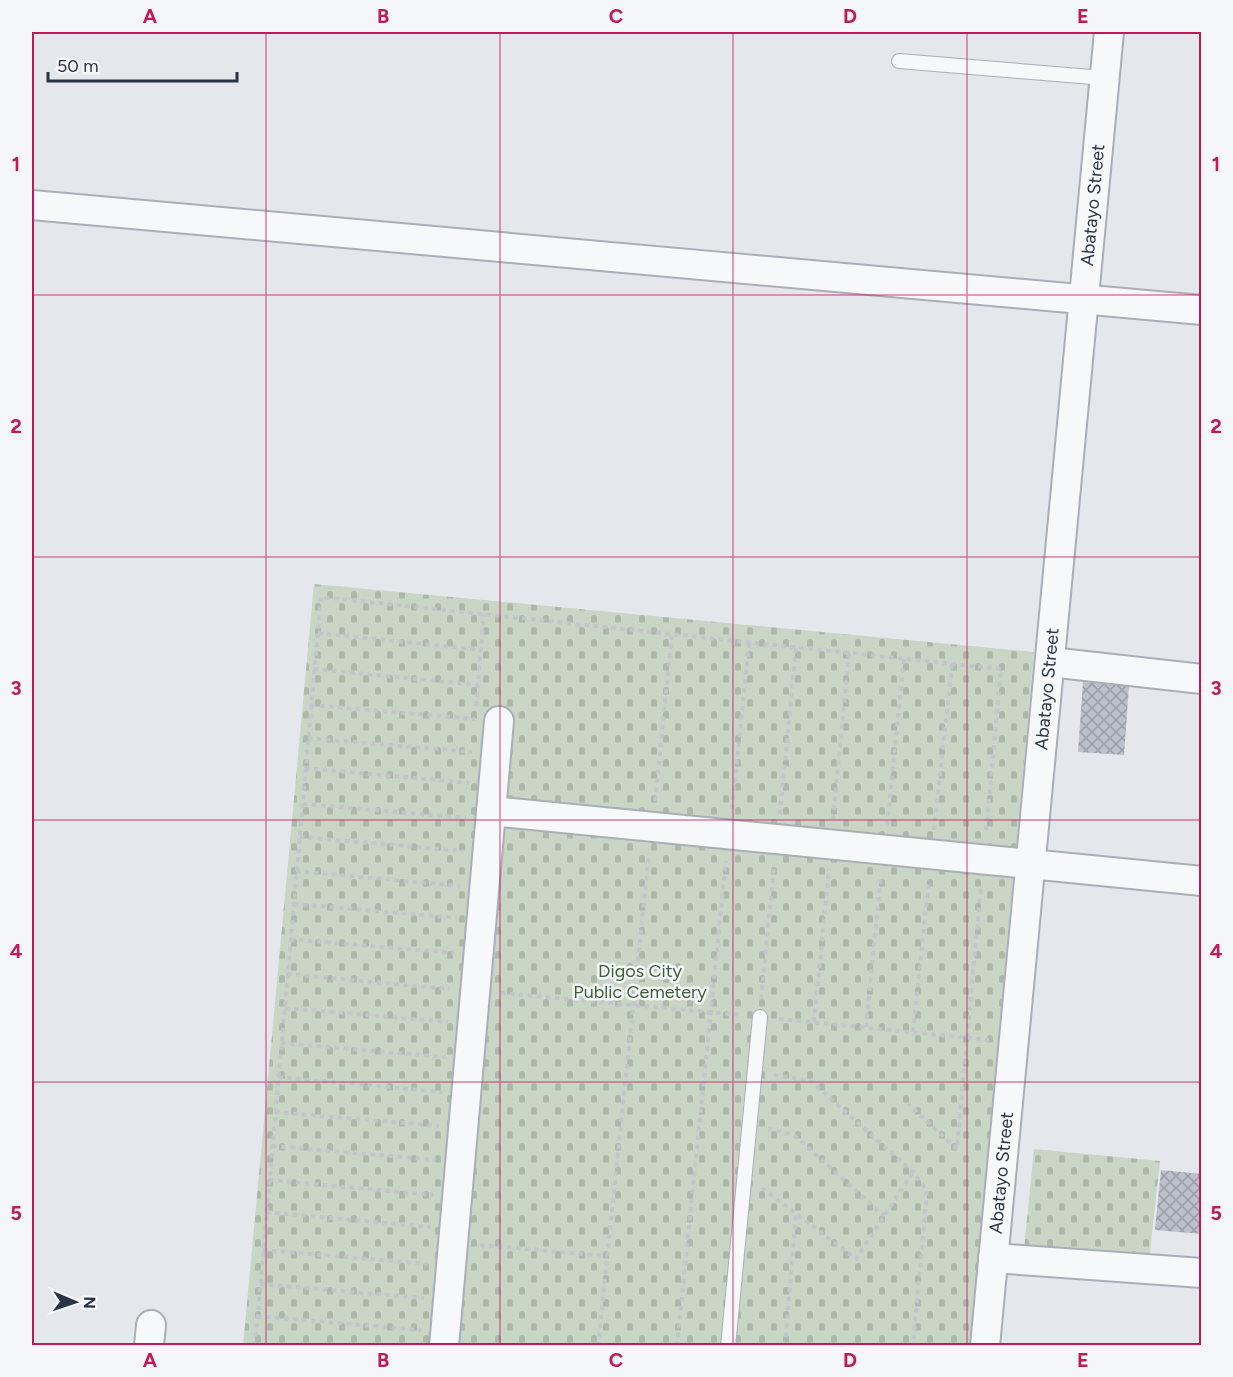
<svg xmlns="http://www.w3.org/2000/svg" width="1233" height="1377" font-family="Figtree,sans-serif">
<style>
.cemetery{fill:url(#cemetery-stones)}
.building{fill:url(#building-cross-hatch)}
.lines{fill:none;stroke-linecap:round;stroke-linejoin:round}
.service-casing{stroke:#a9aeb7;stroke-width:16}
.minor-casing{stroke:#a9aeb7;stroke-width:32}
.path{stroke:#c2c5cb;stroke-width:4;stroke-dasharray:4.5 4.5;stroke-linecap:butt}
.service{stroke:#f7f8fa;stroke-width:14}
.minor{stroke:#f7f8fa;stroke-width:28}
.grid{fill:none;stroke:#c2185b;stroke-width:1.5;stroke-opacity:0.55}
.labels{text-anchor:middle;stroke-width:5;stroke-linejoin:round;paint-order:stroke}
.street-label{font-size:18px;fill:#2b3445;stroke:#f4f6f9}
.park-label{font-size:18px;fill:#3f6138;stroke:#f4f6f9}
.neatline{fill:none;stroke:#c2185b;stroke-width:2}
.grid-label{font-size:20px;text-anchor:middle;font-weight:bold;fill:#c2185b}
</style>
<defs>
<pattern id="cemetery-stones" width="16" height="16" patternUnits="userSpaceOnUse" patternTransform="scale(1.5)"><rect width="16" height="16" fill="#c9d6c5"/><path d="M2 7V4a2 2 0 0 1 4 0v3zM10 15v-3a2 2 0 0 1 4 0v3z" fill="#adb8ab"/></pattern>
<pattern id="building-cross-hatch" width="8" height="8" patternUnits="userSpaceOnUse" patternTransform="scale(1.5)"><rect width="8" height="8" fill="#bbc0ca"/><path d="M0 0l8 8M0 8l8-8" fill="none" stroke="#989da6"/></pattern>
</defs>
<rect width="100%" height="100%" fill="#e4e7ec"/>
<g class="cemetery">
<polygon points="314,584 1034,652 970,1345 243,1346"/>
<polygon points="1034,1149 1160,1161 1149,1261 1024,1249"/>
</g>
<g class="building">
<polygon points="1083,682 1129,686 1124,755 1078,752"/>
<polygon points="1161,1170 1202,1174 1202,1234 1155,1230"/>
</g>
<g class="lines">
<defs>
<g id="service">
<polyline points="899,61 1104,78"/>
<polyline points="728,1346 760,1017"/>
</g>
<g id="minor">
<polyline points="32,205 1202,310"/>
<polyline points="1050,662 1202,679"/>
<polyline points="491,811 1202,881"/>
<polyline points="993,1258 1202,1273"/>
<polyline points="149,1346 151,1325"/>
<polyline points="444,1346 499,721"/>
<path id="s1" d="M985 1346 1109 32"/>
</g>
</defs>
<use href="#service" class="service-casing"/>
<use href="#minor" class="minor-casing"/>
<g class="path">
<polyline points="318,633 481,650"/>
<polyline points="314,669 478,685"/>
<polyline points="311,705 475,719"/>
<polyline points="476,706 484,614"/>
<polyline points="308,738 472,752"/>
<polyline points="305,768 469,783"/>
<polyline points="655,801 672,634"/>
<polyline points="303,804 466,818"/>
<polyline points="732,809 749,642"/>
<polyline points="780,814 796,647"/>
<polyline points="833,819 849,653"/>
<polyline points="887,825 904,659"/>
<polyline points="934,830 952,664"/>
<polyline points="300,837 463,851"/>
<polyline points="296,871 460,886"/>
<polyline points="294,904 457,918"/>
<polyline points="290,939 454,953"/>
<polyline points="287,974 449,989"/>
<polyline points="501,993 741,1015"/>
<polyline points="761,999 774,866"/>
<polyline points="285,1008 448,1022"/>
<polyline points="779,1019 989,1040"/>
<polyline points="814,1022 829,869"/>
<polyline points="866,1027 881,875"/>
<polyline points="913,1032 929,880"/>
<polyline points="281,1043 445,1057"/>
<polyline points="774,1075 811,1081 913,1172 927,1191 913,1346"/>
<polyline points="278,1077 442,1092"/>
<polyline points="907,1103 957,1149 981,885"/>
<polyline points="275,1112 439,1126"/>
<polyline points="768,1129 794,1135 884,1216"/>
<polyline points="272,1146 436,1160"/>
<polyline points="269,1180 433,1195"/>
<polyline points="762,1188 856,1259 913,1172"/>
<polyline points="266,1212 430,1227"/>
<polyline points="480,1245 607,1256"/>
<polyline points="263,1250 427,1264"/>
<polyline points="260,1284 424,1298"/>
<polyline points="257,1316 421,1330"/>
<polyline points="255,1346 321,597 1001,669 986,833"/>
<polyline points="598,1346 649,853"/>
<polyline points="677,1346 726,861"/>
<polyline points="785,1346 796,1213"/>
</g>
<use href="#service" class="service"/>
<use href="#minor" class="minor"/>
</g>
<path class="grid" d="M266 32V1346M500 32V1346M733 32V1346M967 32V1346M32 295H1202M32 557H1202M32 820H1202M32 1082H1202"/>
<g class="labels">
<g class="street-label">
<text dy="6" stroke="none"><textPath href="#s1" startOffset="1146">Abatayo Street</textPath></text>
<text dy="6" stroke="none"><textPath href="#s1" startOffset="660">Abatayo Street</textPath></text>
<text dy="6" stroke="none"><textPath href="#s1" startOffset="174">Abatayo Street</textPath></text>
</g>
<g class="park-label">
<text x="640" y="977">Digos City<tspan x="640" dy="21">Public Cemetery</tspan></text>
</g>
</g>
<rect width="1233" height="1377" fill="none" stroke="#f4f6f9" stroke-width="66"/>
<g transform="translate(75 1302) rotate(92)" stroke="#f4f6f9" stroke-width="4.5" paint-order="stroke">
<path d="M0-4.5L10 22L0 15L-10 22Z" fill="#2b3445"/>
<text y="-9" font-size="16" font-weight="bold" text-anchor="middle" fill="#2b3445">N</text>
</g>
<path d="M48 72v9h189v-9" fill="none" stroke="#2b3445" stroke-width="3"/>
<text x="57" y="72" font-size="18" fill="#2b3445" stroke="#f4f6f9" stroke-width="4.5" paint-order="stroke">50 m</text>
<rect x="33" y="33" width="1167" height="1311" class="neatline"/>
<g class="grid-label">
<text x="150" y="23">A</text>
<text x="383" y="23">B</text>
<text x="616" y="23">C</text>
<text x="850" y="23">D</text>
<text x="1083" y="23">E</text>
<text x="16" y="171">1</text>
<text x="1216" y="171">1</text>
<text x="16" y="433">2</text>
<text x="1216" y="433">2</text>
<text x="16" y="695">3</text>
<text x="1216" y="695">3</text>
<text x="16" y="958">4</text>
<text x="1216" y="958">4</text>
<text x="16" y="1220">5</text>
<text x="1216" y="1220">5</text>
<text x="150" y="1367">A</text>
<text x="383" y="1367">B</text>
<text x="616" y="1367">C</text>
<text x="850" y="1367">D</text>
<text x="1083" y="1367">E</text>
</g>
</svg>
